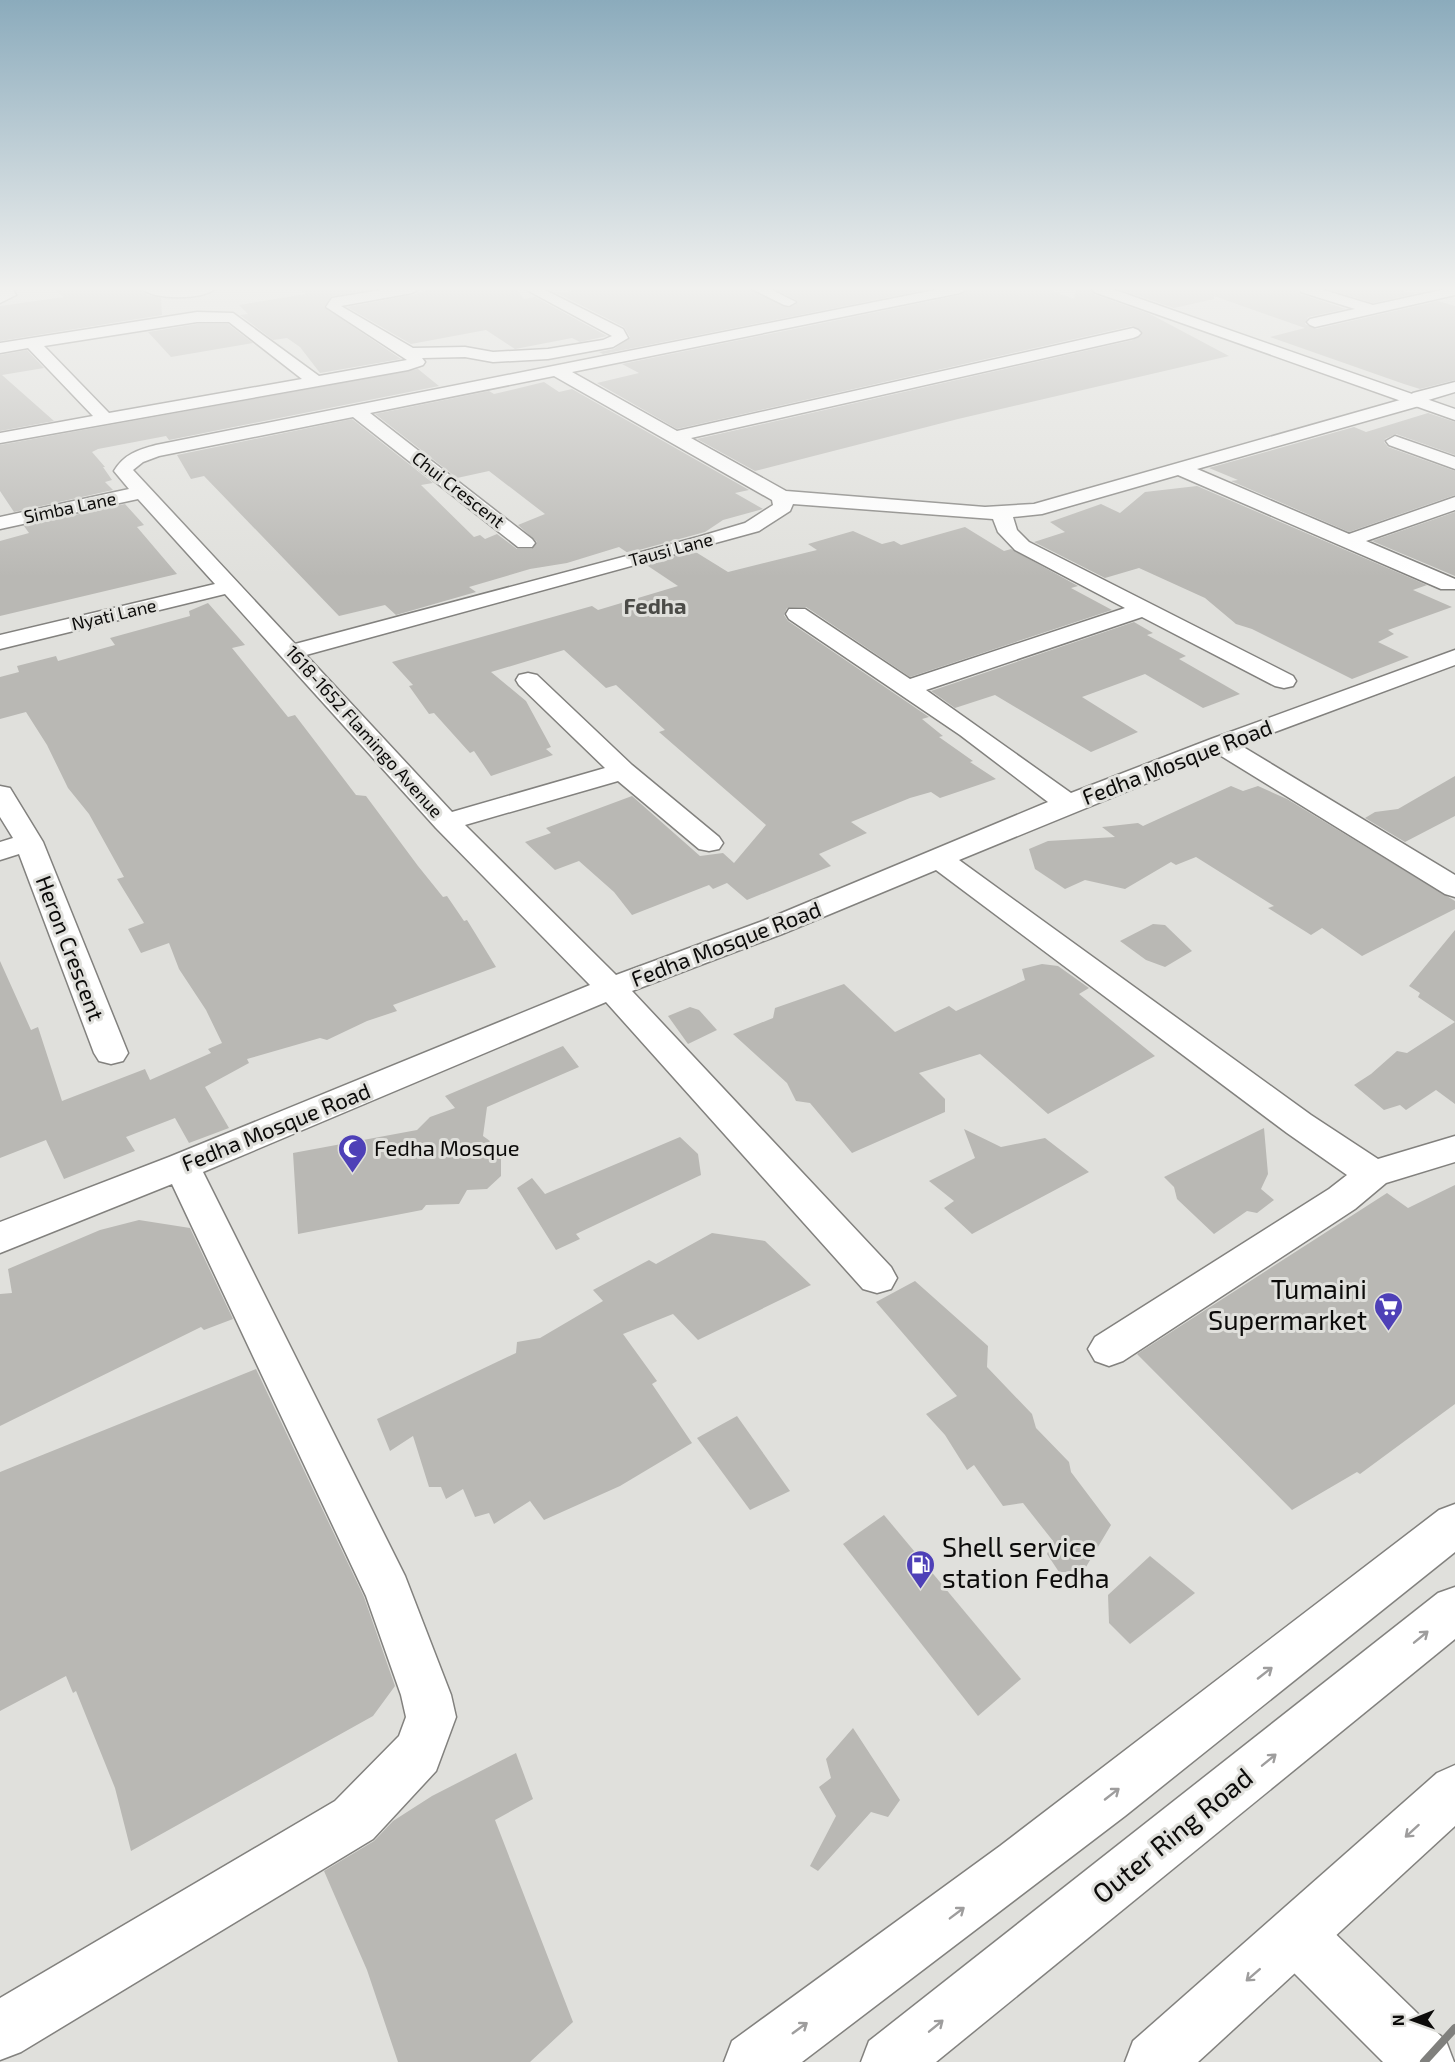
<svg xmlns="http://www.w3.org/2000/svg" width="1455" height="2062" font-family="'Exo 2',sans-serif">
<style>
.building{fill:#b9b8b4}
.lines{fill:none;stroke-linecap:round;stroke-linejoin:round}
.minor-casing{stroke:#82817e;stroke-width:3}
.tertiary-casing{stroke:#82817e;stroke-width:3}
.secondary-casing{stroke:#82817e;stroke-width:3}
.primary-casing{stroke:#82817e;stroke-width:3}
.minor{fill:#fff;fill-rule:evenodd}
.tertiary{fill:#fff;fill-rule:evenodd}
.secondary{fill:#fff;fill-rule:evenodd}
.primary{fill:#fff;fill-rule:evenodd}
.rail{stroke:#80807d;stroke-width:8}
.oneway{stroke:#9e9d9d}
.labels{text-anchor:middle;stroke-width:6;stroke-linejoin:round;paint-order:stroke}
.far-street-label{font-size:18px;fill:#0c0b0a;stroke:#e0e0dc}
.far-quarter-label{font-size:22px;font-weight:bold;fill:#4b4b47;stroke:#e0e0dc}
.street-label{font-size:22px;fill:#0c0b0a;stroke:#e0e0dc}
.poi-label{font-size:22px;fill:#0c0b0a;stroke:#e0e0dc;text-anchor:start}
.near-poi-label{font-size:27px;fill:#0c0b0a;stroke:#e0e0dc;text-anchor:end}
.near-street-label{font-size:27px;fill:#0c0b0a;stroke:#e0e0dc}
</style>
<rect width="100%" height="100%" fill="#e0e0dc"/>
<g class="building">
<polygon points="54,289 140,289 147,295 161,298 162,315 0,341 0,306 64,297"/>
<polygon points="297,289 362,291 332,296 324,307 401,359 320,373 300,347 287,338 273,340 240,315 248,314 239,305 306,294"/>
<polygon points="432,289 516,289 524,299 535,297 607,336 580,342 572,338 515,349 486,330 411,344 347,307 412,295"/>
<polygon points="584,289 750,289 789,308 798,301 774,289 930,289 603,354 599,352 614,349 630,337 624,327 557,293"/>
<polygon points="969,289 1046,289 1074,299 1076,289 1090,289 1093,294 1150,314 1229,356 958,419 755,471 697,439 1133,340 1143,333 1132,326 677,429 597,383 639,373 622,364 960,295"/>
<polygon points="1118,289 1297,289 1300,294 1346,309 1308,317 1305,324 1316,329 1438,301 1455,306 1455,380 1420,389 1404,384 1270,337 1305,328 1214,296 1214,299 1174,308"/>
<polygon points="1327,289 1398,289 1414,294 1373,303"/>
<polygon points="197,324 228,324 253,343 171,357 148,332"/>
<polygon points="27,350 44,368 2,375 54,421 0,431 0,355"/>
<polygon points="418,369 439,386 169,440 166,436 98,449 92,452 105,467 103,467 112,480 105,482 113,490 14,512 0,491 0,445"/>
<polygon points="544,382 559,392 572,389 749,490 735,493 763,509 723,520 705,532 628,553 619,547 567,563 530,569 469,587 476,592 396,615 385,605 339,616 204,476 191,479 177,455 352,419 433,483 421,485 474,537 480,535 485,539 497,534 517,549 532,549 537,542 518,525 545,514 489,471 457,478 375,414 489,391 494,394"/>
<polygon points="1428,413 1455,422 1455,455 1396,434 1385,439 1384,442 1388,447 1455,471 1455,495 1349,532 1231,481 1238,480 1209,468 1354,427 1366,432"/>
<polygon points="1197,486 1427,585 1413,590 1452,607 1388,630 1394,634 1378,642 1409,657 1352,679 1252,629 1236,624 1205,598 1139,568 1105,578 1034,542 1065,532 1050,522 1101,504 1120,513 1145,492"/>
<polygon points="125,504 144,525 137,527 177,574 0,616 0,541 29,533 24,526"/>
<polygon points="1455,512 1455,576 1372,541"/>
<polygon points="965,527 1004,551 1011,549 1078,586 1071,588 1112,610 910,677 806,607 787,608 784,615 788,621 929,717 922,719 943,736 939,737 973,761 970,762 996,779 940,798 931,792 910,798 851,822 867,833 819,854 831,866 747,900 727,883 713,889 709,885 632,915 614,892 579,861 555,870 525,842 551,833 546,828 632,796 700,856 723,853 734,863 766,825 659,732 665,730 616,685 606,688 564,650 491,672 526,701 551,747 546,749 553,755 491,776 474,751 470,753 434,713 429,714 409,686 413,685 392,662 592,606 598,610 678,586 645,564 694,551 728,572 817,550 808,544 853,531 882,544 894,541 901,545"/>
<polygon points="208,603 245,645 232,648 288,717 295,715 356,795 366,796 418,866 443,897 447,896 464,921 467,920 496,967 393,1005 397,1011 367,1021 327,1040 320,1038 247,1059 249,1063 205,1087 229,1128 189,1143 175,1118 126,1137 135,1151 64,1179 46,1140 0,1158 0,961 31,1030 38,1027 62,1101 145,1069 150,1080 211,1053 208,1049 222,1043 206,1010 179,969 169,943 141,953 128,929 144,923 117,879 124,877 89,814 68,788 47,745 26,712 0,719 0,677 19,672 17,666 56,656 58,661 115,645 110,638 190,616 189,611"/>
<polygon points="1134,622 1153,633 1147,635 1186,656 1179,659 1240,694 1203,708 1145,674 1082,697 1138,732 1091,752 995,695 955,708 931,691"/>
<polygon points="1455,776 1455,816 1405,842 1365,818 1375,812 1398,809"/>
<polygon points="1231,786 1243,791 1258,786 1287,799 1455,901 1455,909 1362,956 1322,928 1311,935 1268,908 1274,906 1196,857 1176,865 1171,862 1125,889 1085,880 1065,889 1035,869 1029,849 1048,841 1115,837 1102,827 1138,823 1143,826"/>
<polygon points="1153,924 1165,925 1192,951 1165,967 1146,960 1120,941"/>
<polygon points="1455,930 1455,1104 1436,1090 1406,1110 1400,1105 1384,1110 1354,1085 1371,1074 1397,1051 1407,1053 1455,1022 1418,997 1420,993 1409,986"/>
<polygon points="1042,964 1058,966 1089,988 1079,994 1155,1056 1048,1114 980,1054 919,1073 945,1099 945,1112 852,1153 810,1103 796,1101 787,1083 733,1034 773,1018 775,1008 844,984 895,1032 949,1006 956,1011 1025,980 1022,969"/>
<polygon points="690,1007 699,1010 717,1030 688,1044 668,1016"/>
<polygon points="563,1046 579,1067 487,1107 483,1136 490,1141 483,1151 501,1156 501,1176 487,1189 467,1190 459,1204 426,1205 422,1210 298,1234 293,1153 417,1130 430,1117 455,1108 445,1096"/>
<polygon points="1264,1128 1268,1174 1261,1189 1274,1200 1257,1213 1247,1211 1214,1234 1177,1199 1174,1187 1164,1177"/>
<polygon points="964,1129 1001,1147 1045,1138 1089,1172 972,1234 944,1208 954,1201 929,1181 975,1158"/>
<polygon points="680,1137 698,1154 701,1175 576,1234 580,1239 556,1250 517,1188 532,1178 545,1194"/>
<polygon points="1455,1185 1455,1404 1360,1474 1357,1472 1292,1510 1137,1354 1387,1193 1408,1208"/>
<polygon points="139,1220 190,1228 233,1319 204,1330 201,1327 0,1426 0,1294 12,1293 8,1269 100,1230"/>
<polygon points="712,1233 765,1241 811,1285 698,1340 673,1314 623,1334 657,1381 652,1384 692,1443 620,1486 544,1520 530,1501 494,1524 489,1513 475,1517 463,1489 446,1499 441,1487 429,1487 413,1436 390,1451 377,1419 516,1353 517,1342 540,1338 603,1301 593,1290 649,1260 656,1264"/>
<polygon points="915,1281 988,1346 987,1367 1032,1414 1036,1428 1069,1462 1071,1472 1111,1525 1083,1572 1059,1572 1047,1554 1053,1541 1023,1503 1003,1506 974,1465 967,1470 945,1435 926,1414 957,1396 876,1302"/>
<polygon points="256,1369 364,1597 395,1686 373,1716 131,1851 115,1788 76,1691 73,1693 66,1676 0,1711 0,1472"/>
<polygon points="737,1416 790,1491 750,1510 697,1438"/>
<polygon points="884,1515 1021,1679 978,1716 843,1544"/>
<polygon points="1150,1556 1195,1593 1130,1644 1109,1623 1108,1595"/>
<polygon points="853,1728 900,1800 888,1817 871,1812 818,1871 810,1866 836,1816 819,1787 831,1778 826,1759"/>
<polygon points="516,1753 533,1799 495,1820 573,2022 530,2062 398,2062 367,1970 324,1871 374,1841 393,1821 432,1796"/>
</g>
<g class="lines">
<defs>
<g id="minor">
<polygon points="0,289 13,289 16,295 0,303"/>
<path d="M142 289H214C204 300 153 300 142 289Z"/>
<path d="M387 289H419L412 293 341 306 413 348 465 347 493 352 548 349 603 340 612 336 525 289H543L623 329 628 338 613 347 548 359 493 362 465 357 422 358 425 362 423 365 408 370 0 443V433L93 416 28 348 0 353V343L197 312 233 313 319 376 407 360 326 307 332 298ZM197 322H229L302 379 109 413 44 346Z"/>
<polygon points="752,289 770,289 796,302 789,306 784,305"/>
<path d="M940 289H967L960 293 572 372 677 431 1133 328 1138 330 1141 333 1138 336 1133 338 691 438 786 491 985 507 1034 504 1407 398 1413 393 1455 382V392L1425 401 1419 406 1197 469 1349 534 1455 497V510L1366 541 1455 579V589H1441L1178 475 1042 514 1013 517 1017 530 1029 542 1293 676 1296 681 1293 686 1284 688 1275 686 1142 617 926 690 1071 793 1211 739 1455 650V665L1240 745 1455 875V897L1445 894 1218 754 959 860 1311 1115 1378 1159 1455 1136V1162L1386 1183 1355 1209 1123 1361 1109 1366 1095 1361 1088 1349 1095 1337 1329 1189 1347 1175 1287 1133 936 870 782 934 632 991 891 1267 897 1278 891 1289 877 1293 863 1289 606 1002 203 1172 405 1576 451 1695 456 1717 436 1771 373 1839 21 2052 0 2060V1998L335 1801 399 1736 406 1717 401 1695 366 1596 172 1184 0 1253V1222L169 1157 590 985 436 828 225 594 0 649V635L215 584 138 499 0 529V517L129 489 114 471C124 454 138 450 156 445ZM554 376 772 500 773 505 745 523 698 537 295 644 133 470 143 462 159 456 353 417 518 547H532L535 543 532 539 370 413ZM793 504 993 519 998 532 1015 550 1125 608 910 679 805 609H789L786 614 789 619 960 735 1048 802 760 922 616 975 465 825 618 781 699 849 709 851 719 849 723 843 719 837 632 765 537 675 528 673 519 675 516 680 519 685 605 768 452 812 306 655 759 531 790 511Z"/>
<polygon points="1299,289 1320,289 1373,305 1446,289 1455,289 1455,295 1315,327 1310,325 1307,322 1310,319 1355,309 1301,292"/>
<polygon points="1395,436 1455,457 1455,469 1389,445 1386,441"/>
<polygon points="0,786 10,788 43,842 128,1053 123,1061 111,1064 99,1061 94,1053 19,854 0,860 0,842 13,838 0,817"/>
<polygon points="1297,1908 1317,1916 1446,2041 1454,2062 1383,2062 1277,1956 1269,1936 1277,1916"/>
</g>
<polygon id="tertiary" points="1092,289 1112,289 1455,409 1455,420 1094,292"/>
<polygon id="secondary" points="1455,1504 1455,1552 1125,1816 802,2062 724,2062 732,2041 1000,1846 1439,1510"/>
<g id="primary">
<polygon points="1455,1587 1455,1639 936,2062 861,2062 869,2041 1438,1593"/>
<polygon points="1455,1765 1455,1826 1198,2062 1125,2062 1133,2041 1437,1773"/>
</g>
</defs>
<use href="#minor" class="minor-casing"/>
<use href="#tertiary" class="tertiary-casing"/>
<use href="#secondary" class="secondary-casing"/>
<use href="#primary" class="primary-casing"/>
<use href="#minor" class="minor"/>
<use href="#tertiary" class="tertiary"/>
<use href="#secondary" class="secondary"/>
<use href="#primary" class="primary"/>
<polyline class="rail" points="1424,2062 1455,2028"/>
</g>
<defs><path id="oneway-shaft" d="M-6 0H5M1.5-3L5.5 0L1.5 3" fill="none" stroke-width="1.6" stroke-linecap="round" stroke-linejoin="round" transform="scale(1.5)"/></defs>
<g class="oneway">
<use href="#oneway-shaft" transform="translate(1421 1637) rotate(-39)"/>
<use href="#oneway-shaft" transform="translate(1265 1673) rotate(-38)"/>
<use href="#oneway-shaft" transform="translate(1269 1760) rotate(-39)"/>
<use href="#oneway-shaft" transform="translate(1112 1794) rotate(-38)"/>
<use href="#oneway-shaft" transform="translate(1412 1831) rotate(138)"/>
<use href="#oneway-shaft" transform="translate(957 1913) rotate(-37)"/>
<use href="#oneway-shaft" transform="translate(1253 1975) rotate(139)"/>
<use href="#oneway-shaft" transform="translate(936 2026) rotate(-39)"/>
<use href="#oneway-shaft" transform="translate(800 2028) rotate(-36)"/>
</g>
<linearGradient id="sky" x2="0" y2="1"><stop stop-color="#8babbc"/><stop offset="0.5" stop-color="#f1f1ef"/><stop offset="1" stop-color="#f1f1ef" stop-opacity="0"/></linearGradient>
<rect width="1455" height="577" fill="url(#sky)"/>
<defs>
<symbol id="mosque-pin" viewBox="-11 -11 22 30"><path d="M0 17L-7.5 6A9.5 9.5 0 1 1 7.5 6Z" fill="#4e40b7" stroke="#e0e0dc"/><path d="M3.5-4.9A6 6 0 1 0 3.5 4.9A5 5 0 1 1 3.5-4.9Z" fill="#fff"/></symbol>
<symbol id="supermarket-pin" viewBox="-11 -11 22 30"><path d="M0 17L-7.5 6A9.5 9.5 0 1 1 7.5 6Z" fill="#4e40b7" stroke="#e0e0dc"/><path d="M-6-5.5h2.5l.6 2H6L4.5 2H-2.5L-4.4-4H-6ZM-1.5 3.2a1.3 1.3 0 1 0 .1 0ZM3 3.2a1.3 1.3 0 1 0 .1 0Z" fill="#fff"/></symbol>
<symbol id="fuel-pin" viewBox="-11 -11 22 30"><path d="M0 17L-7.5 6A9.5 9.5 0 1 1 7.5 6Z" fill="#4e40b7" stroke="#e0e0dc"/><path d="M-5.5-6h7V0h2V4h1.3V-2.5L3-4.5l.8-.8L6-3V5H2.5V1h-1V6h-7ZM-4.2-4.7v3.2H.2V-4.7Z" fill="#fff"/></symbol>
</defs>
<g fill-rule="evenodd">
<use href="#mosque-pin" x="336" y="1132" width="33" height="45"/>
<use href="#supermarket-pin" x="1372" y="1290" width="33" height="45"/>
<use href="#fuel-pin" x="904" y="1548" width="33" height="45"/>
</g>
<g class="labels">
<g class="far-street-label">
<text transform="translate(458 490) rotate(38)" y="6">Chui Crescent</text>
<text transform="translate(70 508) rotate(-12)" y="6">Simba Lane</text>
<text transform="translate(671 550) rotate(-15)" y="6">Tausi Lane</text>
<text transform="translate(114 615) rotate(-13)" y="6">Nyati Lane</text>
<text transform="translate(364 732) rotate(48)" y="6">1618-1652 Flamingo Avenue</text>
</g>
<g class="far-quarter-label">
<text x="655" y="614">Fedha</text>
</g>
<g class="street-label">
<text transform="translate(1177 762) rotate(-21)" y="8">Fedha Mosque Road</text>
<text transform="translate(726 944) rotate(-21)" y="8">Fedha Mosque Road</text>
<text transform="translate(70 948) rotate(69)" y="8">Heron Crescent</text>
<text transform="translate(276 1127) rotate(-22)" y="8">Fedha Mosque Road</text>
</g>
<g class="poi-label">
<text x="374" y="1156">Fedha Mosque</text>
</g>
<g class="near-poi-label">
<text x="1367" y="1299">Tumaini<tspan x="1367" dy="31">Supermarket</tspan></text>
<text x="942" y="1557" text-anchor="start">Shell service<tspan x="942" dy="31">station Fedha</tspan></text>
</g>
<g class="near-street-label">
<text transform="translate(1173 1836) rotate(-39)" y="9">Outer Ring Road</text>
</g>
</g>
<g transform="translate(1413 2020) rotate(269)" stroke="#e0e0dc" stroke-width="4.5" paint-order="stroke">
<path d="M0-4.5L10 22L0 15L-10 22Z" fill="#0c0b0a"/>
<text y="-9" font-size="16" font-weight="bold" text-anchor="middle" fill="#0c0b0a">N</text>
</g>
</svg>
